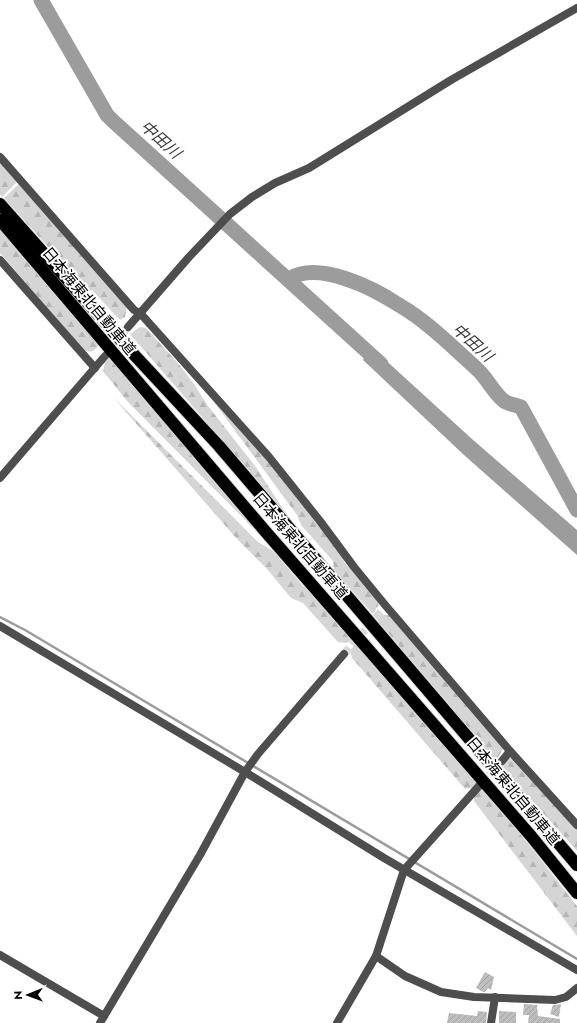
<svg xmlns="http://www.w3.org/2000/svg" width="577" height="1023" font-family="Jost,'Noto Sans JP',sans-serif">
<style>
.forest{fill:url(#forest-firs)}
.water{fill:#9c9c9c}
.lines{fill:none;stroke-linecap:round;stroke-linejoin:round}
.stream{stroke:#9c9c9c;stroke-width:2.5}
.river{stroke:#9c9c9c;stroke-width:15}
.building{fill:url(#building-hatch)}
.minor-tunnel{stroke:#d9d9d9;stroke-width:8;stroke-dasharray:8 4;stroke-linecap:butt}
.tertiary-tunnel{stroke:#d9d9d9;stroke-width:8;stroke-dasharray:8 4;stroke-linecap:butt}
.motorway-casing{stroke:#dbdbdb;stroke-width:14}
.minor{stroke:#4e4e4e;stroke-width:8}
.tertiary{stroke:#4e4e4e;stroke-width:8}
.motorway{stroke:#000;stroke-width:12}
.labels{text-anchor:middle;stroke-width:4;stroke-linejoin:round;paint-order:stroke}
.street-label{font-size:15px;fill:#000;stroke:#fff}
.water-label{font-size:16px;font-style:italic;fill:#3d3d3d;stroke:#fff}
</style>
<defs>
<pattern id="forest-firs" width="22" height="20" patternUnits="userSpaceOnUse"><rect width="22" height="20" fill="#d5d5d5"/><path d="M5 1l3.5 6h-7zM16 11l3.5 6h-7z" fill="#b5b5b5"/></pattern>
<pattern id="building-hatch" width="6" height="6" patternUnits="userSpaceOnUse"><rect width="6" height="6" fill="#bebebe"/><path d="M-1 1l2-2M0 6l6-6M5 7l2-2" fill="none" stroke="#a2a2a2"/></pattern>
</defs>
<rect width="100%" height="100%" fill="#fff"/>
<g class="forest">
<polygon points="0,160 18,181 2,197 0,194"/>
<polygon points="20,183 127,307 125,317 120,320 92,290 89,292 4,198"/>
<path d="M0 228 100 344C95 350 92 354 84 350L0 253Z"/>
<polygon points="140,327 146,328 177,362 194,384 208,406 255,466 287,515 130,334"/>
<polygon points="110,357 263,538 127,401 103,371 105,362"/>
<polygon points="113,397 258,542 273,551 304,587 312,591 353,638 347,643 338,642 303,603 291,598 268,570 237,539"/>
<polygon points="211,398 268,459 342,552 344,562 379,601 378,606 373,614 334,571 333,561 301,525 297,515"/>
<polygon points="384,615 389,615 504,748 496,760 377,620 380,616"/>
<polygon points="357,642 477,782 472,788 465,789 352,658 350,651"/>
<polygon points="510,758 513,759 577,829 577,851 501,766 507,759"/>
<polygon points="480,788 518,831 577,906 577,936 474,801 474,797"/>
</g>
<polygon class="water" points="369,345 472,439 577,530 577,555 464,455 363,360"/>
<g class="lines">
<polyline class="stream" points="0,617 25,630 577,959"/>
<g class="river">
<polyline points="41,0 107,115 113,121 381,364"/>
<path d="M289 279C318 260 373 288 399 305 427 321 455 349 479 371 488 380 494 393 504 401 508 404 516 405 521 407L577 510"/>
</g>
</g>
<g class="building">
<polygon points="485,972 494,977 491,990 488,988 485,992 483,992 476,988"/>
<polygon points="524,1004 537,1005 538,1016 560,1019 560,1023 528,1023 529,1015 523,1015"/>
<polygon points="561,1004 559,1017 550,1014 553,1005"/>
<polygon points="478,1011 487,1012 486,1023 447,1023 449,1013 477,1016"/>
<polygon points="499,1011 516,1012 516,1023 499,1023"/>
</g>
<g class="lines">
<g class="minor-tunnel">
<polyline points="344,654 386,606"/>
<polyline points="481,784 502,761"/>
</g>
<polyline class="tertiary-tunnel" points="108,353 128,327"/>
<defs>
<g id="motorway">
<polyline points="0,204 126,346 219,446 577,865"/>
<polyline points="0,220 265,531 531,836 577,893"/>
</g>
</defs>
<use href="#motorway" class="motorway-casing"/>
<g class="minor">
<polyline points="0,157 134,310 140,313 269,457 320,521 354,567 386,606 510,751 577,825"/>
<polyline points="0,260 95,368"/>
<polyline points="502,761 510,751"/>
<polyline points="245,772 258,754 344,654"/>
<polyline points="0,955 104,1016"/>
<polyline points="376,956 405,976 441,992 474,997 555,1000 566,997 577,988"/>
<polyline points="337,1023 376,956 404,870 479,786"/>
<polyline points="491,1023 495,997"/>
</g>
<g class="tertiary">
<polyline points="128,327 189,257 230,214 252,197 275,183 309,168 451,80 577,8"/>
<polyline points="0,478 105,356"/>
<polyline points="0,626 245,772 384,858 577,970"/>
<polyline points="100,1023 200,855 245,772"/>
</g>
<use href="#motorway" class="motorway"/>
</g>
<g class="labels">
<g class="street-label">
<text transform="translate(89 301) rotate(50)" y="5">日本海東北自動車道</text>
<text transform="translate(300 546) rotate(49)" y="5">日本海東北自動車道</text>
<text transform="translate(513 791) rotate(50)" y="5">日本海東北自動車道</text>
</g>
<g class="water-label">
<text transform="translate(161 139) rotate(42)" y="6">中田川</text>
<text transform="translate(473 342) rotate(42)" y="6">中田川</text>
</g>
</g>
<g transform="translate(28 995) rotate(269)" stroke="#ffffff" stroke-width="3" paint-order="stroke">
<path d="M0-3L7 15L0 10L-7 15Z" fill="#000000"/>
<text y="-6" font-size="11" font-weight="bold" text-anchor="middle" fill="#000000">N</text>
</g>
</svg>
